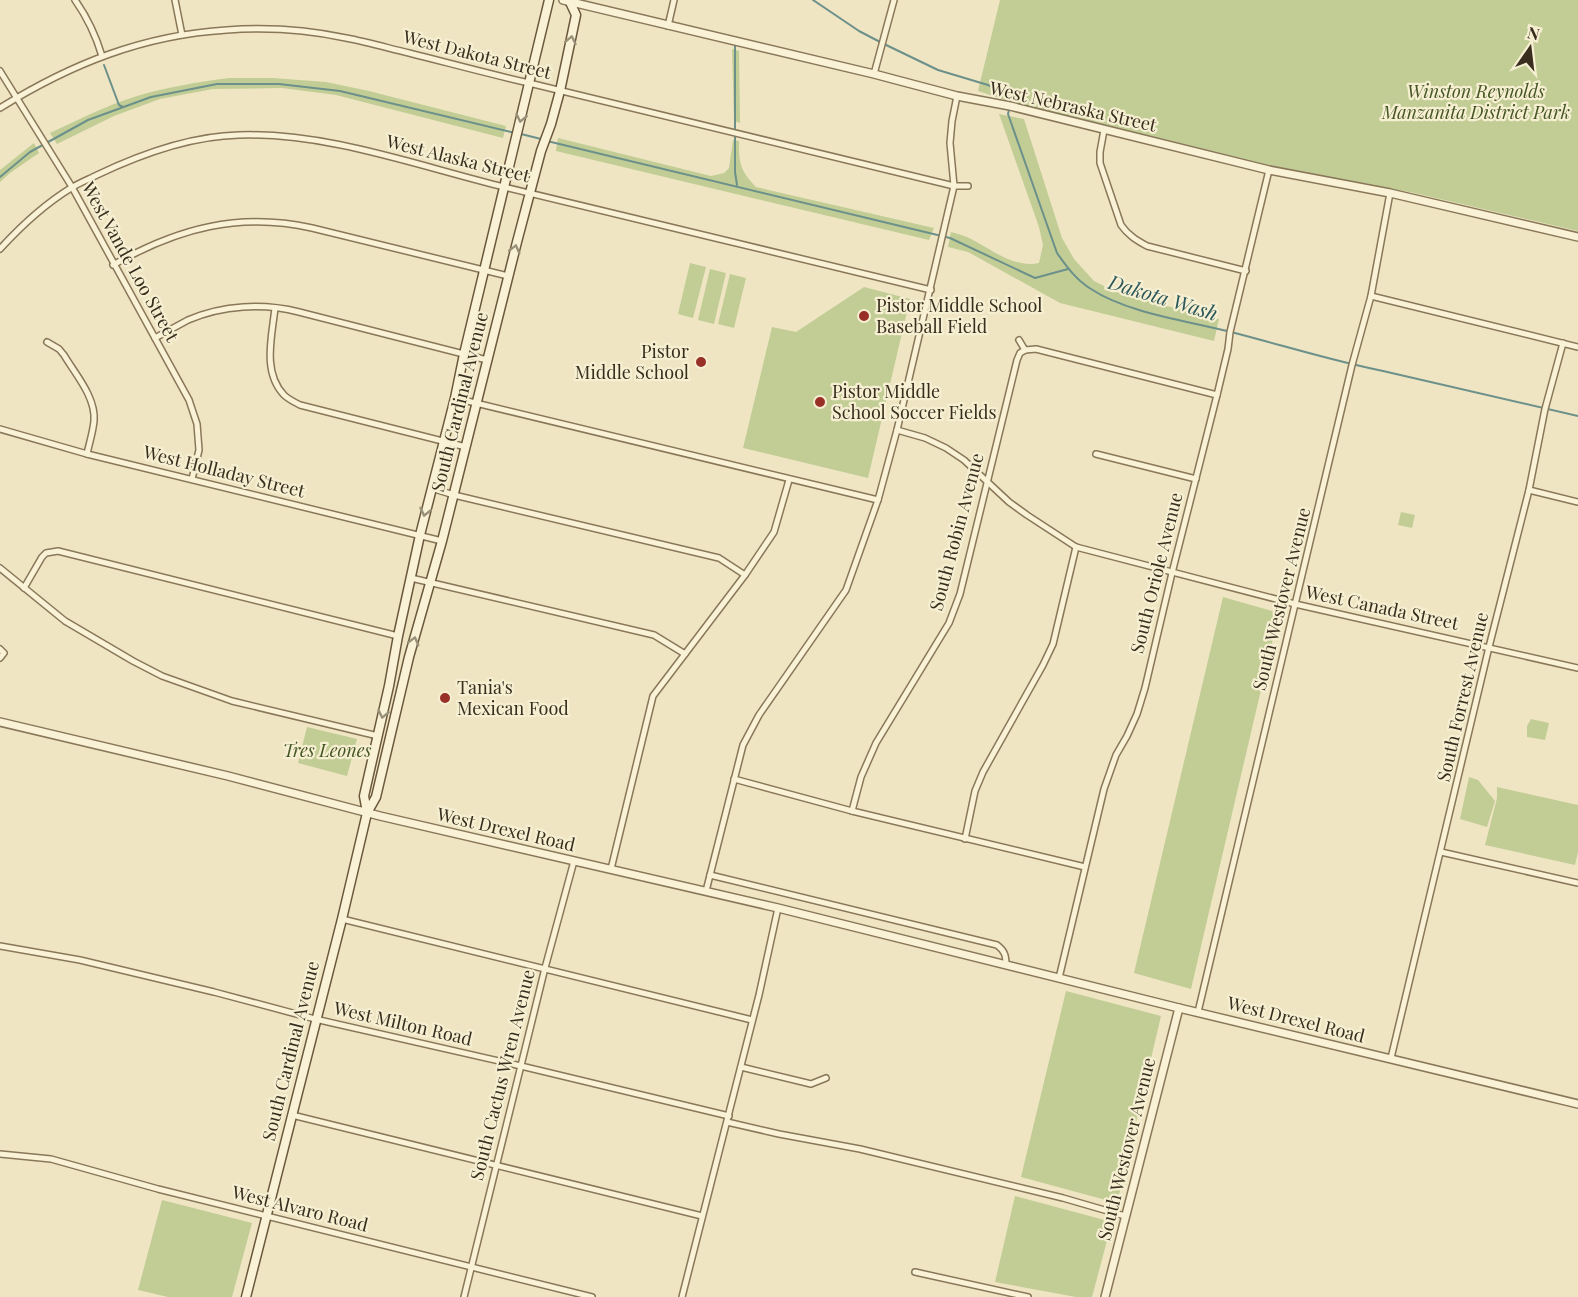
<svg xmlns="http://www.w3.org/2000/svg" width="1578" height="1297" font-family="'Playfair Display',serif">
<style>
.green{fill:#c2cd96}
.lines{fill:none;stroke-linecap:round;stroke-linejoin:round}
.stream{stroke:#6c908a;stroke-width:2}
.minor-casing{stroke:#897759;stroke-width:8}
.tertiary-casing{stroke:#897759;stroke-width:10}
.secondary-casing{stroke:#6b583c;stroke-width:11}
.minor{stroke:#f9f2d6;stroke-width:5}
.tertiary{stroke:#f9f2d6;stroke-width:7}
.secondary{stroke:#f9f2d6;stroke-width:8}
.oneway{stroke:#99907a}
.poi-dot{fill:#993028;stroke:#f6efd2;stroke-width:2}
.labels{text-anchor:middle;stroke-width:4.5;stroke-linejoin:round;paint-order:stroke}
.street-label{font-size:18px;fill:#392d1e;stroke:#f6efd2}
.park-label{font-size:18px;font-style:italic;fill:#455624;stroke:#f6efd2}
.poi-label{font-size:18px;fill:#392d1e;stroke:#f6efd2;text-anchor:start}
.water-label{font-size:20px;font-style:italic;fill:#2d5859;stroke:#f6efd2}
</style>
<rect width="100%" height="100%" fill="#efe5c3"/>
<g class="green">
<polygon points="1000,0 1578,0 1578,231 1410,192 1346,182 1271,166 1021,105 978,91"/>
<polygon points="732,49 739,51 740,123 734,121"/>
<path d="M229 78H273L326 82 369 91 506 126 503 138 336 95 282 88 213 89 160 99 114 116 57 144 50 133C78 120 107 105 137 96 167 87 198 82 229 78Z"/>
<path d="M999 114 1024 119 1062 238 1074 259 1094 281 1123 295 1219 319 1214 341 1060 303 968 252 948 247 951 232C958 234 966 236 973 240 994 251 1014 268 1039 263L1043 245 1039 227Z"/>
<path d="M558 138 711 176 724 173 729 168 733 140 739 141C739 164 740 170 756 187L934 228 929 240 556 151Z"/>
<polygon points="34,143 39,153 10,173 0,182 0,170"/>
<polygon points="690,263 706,267 693,318 678,314"/>
<polygon points="710,269 726,273 714,324 698,320"/>
<polygon points="730,274 746,278 734,328 718,324"/>
<polygon points="864,287 910,299 868,478 743,448 772,327 796,332"/>
<polygon points="1401,512 1415,515 1412,528 1398,525"/>
<polygon points="1223,597 1279,613 1191,989 1134,973"/>
<polygon points="1531,719 1549,723 1545,740 1527,737 1527,726"/>
<polygon points="307,727 357,739 347,776 298,763"/>
<polygon points="1469,777 1478,780 1495,801 1487,827 1460,819"/>
<polygon points="1497,787 1578,805 1578,852 1575,865 1485,845 1497,798"/>
<polygon points="1066,991 1161,1016 1117,1203 1021,1177"/>
<polygon points="1015,1196 1112,1222 1092,1297 1076,1297 995,1282"/>
<polygon points="162,1200 252,1223 232,1297 168,1297 138,1290"/>
</g>
<g class="lines">
<g class="stream">
<path d="M813 0 859 31 882 43 938 70 988 85 1005 95 1010 106 1008 114 1057 253C1067 267 1076 280 1091 289 1127 313 1189 321 1231 332 1282 345 1332 361 1383 371L1578 416"/>
<polyline points="735,44 735,172 737,185"/>
<polyline points="104,65 119,105 123,107"/>
<polyline points="521,134 541,139"/>
<polyline points="547,141 950,238 1035,278 1068,269"/>
<polyline points="0,177 30,152 88,120 151,97 217,84 279,84 340,91 515,133"/>
</g>
<defs>
<g id="minor">
<path d="M75 0C87 17 96 36 102 56"/>
<polyline points="175,0 182,35"/>
<polyline points="668,26 674,0"/>
<polyline points="0,71 72,187 189,400 197,424 199,450 192,479"/>
<polyline points="874,74 894,0"/>
<path d="M0 108C71 64 143 35 227 30 267 27 308 30 346 38 367 42 388 48 409 53 449 63 489 74 529 83 671 118 813 152 954 186H968"/>
<path d="M1104 130 1100 152V163L1121 225C1128 235 1136 240 1147 246L1246 271"/>
<path d="M0 249C21 226 45 204 71 188 79 183 89 179 97 175 141 154 190 136 239 135 327 132 418 166 504 187 646 222 789 255 931 290"/>
<path d="M113 265C178 228 239 212 312 228L508 276"/>
<polyline points="1371,296 1578,347"/>
<path d="M275 308C272 336 262 372 284 395 288 399 294 402 300 405L466 447"/>
<path d="M155 338C166 332 177 326 188 320 223 305 263 303 299 312L487 360"/>
<polyline points="1019,340 1025,350"/>
<path d="M47 342 59 349 64 355C75 374 96 397 94 421 93 432 89 444 87 454"/>
<polyline points="1025,350 1036,349 1217,395"/>
<polyline points="455,398 878,500"/>
<polyline points="0,429 87,454 442,541"/>
<polyline points="897,430 925,438 946,448 964,460 1009,502 1027,515 1076,547 1295,604 1578,668"/>
<polyline points="1096,454 1196,479"/>
<polyline points="431,488 454,495 719,558 745,575"/>
<polyline points="1529,490 1578,502"/>
<polyline points="0,568 65,621 133,661 162,676 232,701 378,736"/>
<polyline points="411,578 654,635 685,654"/>
<polyline points="24,588 42,557 46,553 58,551 398,636"/>
<polyline points="0,649 4,653 0,658"/>
<polyline points="734,779 852,811 1085,867"/>
<polyline points="852,811 861,777 876,743 949,623 960,594 1017,360 1020,353 1025,350"/>
<polyline points="965,839 975,791 983,772 1043,665 1053,644 1076,547"/>
<polyline points="1441,852 1578,883"/>
<polyline points="611,869 653,696 745,575 774,532 789,480"/>
<path d="M710 875 997 945C1005 951 1006 956 1006 965"/>
<polyline points="706,891 743,745 759,715 846,590 878,500 897,430 954,186 950,143 952,121 957,96"/>
<polyline points="342,919 752,1020"/>
<polyline points="0,946 80,960 214,992 315,1019 521,1066 729,1116"/>
<polyline points="1059,978 1104,789 1116,755 1127,736 1137,714 1145,688 1172,573 1217,395 1228,349 1230,332 1269,170"/>
<polyline points="1198,1012 1352,365 1371,296 1390,193"/>
<polyline points="1391,1058 1489,647 1529,490 1545,409 1563,343"/>
<polyline points="741,1067 811,1084 826,1078"/>
<polyline points="292,1115 702,1216"/>
<polyline points="727,1122 779,1134 860,1149 1063,1198 1125,1216"/>
<polyline points="0,1154 51,1159 158,1189 592,1297"/>
<polyline points="915,1272 1028,1297"/>
<polyline points="464,1297 545,968 574,861"/>
<polyline points="682,1297 759,995 778,908"/>
</g>
<g id="tertiary">
<polyline points="563,0 874,74 957,96 1010,106 1269,170 1390,193 1578,237"/>
<polyline points="0,722 228,776 380,816 778,908 1179,1008 1578,1104"/>
<polyline points="1105,1297 1179,1008"/>
</g>
<g id="secondary">
<polyline points="367,812 364,796 389,686 398,636 420,535 455,398 464,354 549,0"/>
<polyline points="246,1297 342,919 367,813 376,797 409,657 442,541 517,242 541,151 551,124 560,91 576,15 569,0"/>
</g>
</defs>
<use href="#minor" class="minor-casing"/>
<use href="#tertiary" class="tertiary-casing"/>
<use href="#secondary" class="secondary-casing"/>
<use href="#minor" class="minor"/>
<use href="#tertiary" class="tertiary"/>
<use href="#secondary" class="secondary"/>
</g>
<defs><path id="oneway-chevron" d="M-2-3.5L2.5 0L-2 3.5" fill="none" stroke-width="1.6" stroke-linecap="round" stroke-linejoin="round" transform="scale(1.5)"/></defs>
<g class="oneway">
<use href="#oneway-chevron" transform="translate(571 40) rotate(-78)"/>
<use href="#oneway-chevron" transform="translate(521 118) rotate(102)"/>
<use href="#oneway-chevron" transform="translate(515 249) rotate(-76)"/>
<use href="#oneway-chevron" transform="translate(425 512) rotate(103)"/>
<use href="#oneway-chevron" transform="translate(414 641) rotate(-75)"/>
<use href="#oneway-chevron" transform="translate(383 714) rotate(102)"/>
</g>
<g class="poi-dot">
<circle cx="864" cy="316" r="6"/>
<circle cx="701" cy="362" r="6"/>
<circle cx="820" cy="402" r="6"/>
<circle cx="445" cy="698" r="6"/>
</g>
<g class="labels">
<g class="street-label">
<text transform="translate(477 55) rotate(14)" y="6">West Dakota Street</text>
<text transform="translate(1073 107) rotate(13)" y="6">West Nebraska Street</text>
<text transform="translate(458 159) rotate(14)" y="6">West Alaska Street</text>
<text transform="translate(130 262) rotate(61)" y="6">West Vande Loo Street</text>
<text transform="translate(460 402) rotate(-76)" y="6">South Cardinal Avenue</text>
<text transform="translate(224 472) rotate(14)" y="6">West Holladay Street</text>
<text transform="translate(957 532) rotate(-75)" y="6">South Robin Avenue</text>
<text transform="translate(1157 573) rotate(-76)" y="6">South Oriole Avenue</text>
<text transform="translate(1282 599) rotate(-76)" y="6">South Westover Avenue</text>
<text transform="translate(1382 608) rotate(12)" y="6">West Canada Street</text>
<text transform="translate(1463 697) rotate(-77)" y="6">South Forrest Avenue</text>
<text transform="translate(506 830) rotate(13)" y="6">West Drexel Road</text>
<text transform="translate(1296 1020) rotate(14)" y="6">West Drexel Road</text>
<text transform="translate(403 1024) rotate(13)" y="6">West Milton Road</text>
<text transform="translate(291 1051) rotate(-76)" y="6">South Cardinal Avenue</text>
<text transform="translate(503 1075) rotate(-76)" y="6">South Cactus Wren Avenue</text>
<text transform="translate(1127 1149) rotate(-76)" y="6">South Westover Avenue</text>
<text transform="translate(300 1209) rotate(14)" y="6">West Alvaro Road</text>
</g>
<g class="park-label">
<text x="1476" y="98">Winston Reynolds<tspan x="1476" dy="21">Manzanita District Park</tspan></text>
<text x="327" y="757">Tres Leones</text>
</g>
<g class="poi-label">
<text x="876" y="312">Pistor Middle School<tspan x="876" dy="21">Baseball Field</tspan></text>
<text x="689" y="358" text-anchor="end">Pistor<tspan x="689" dy="21">Middle School</tspan></text>
<text x="832" y="398">Pistor Middle<tspan x="832" dy="21">School Soccer Fields</tspan></text>
<text x="457" y="694">Tania's<tspan x="457" dy="21">Mexican Food</tspan></text>
</g>
<g class="water-label">
<text transform="translate(1163 298) rotate(17)" y="7">Dakota Wash</text>
</g>
</g>
<g transform="translate(1530 48) rotate(14)" stroke="#f6efd2" stroke-width="4.5" paint-order="stroke">
<path d="M0-4.5L10 22L0 15L-10 22Z" fill="#392d1e"/>
<text y="-9" font-size="16" font-weight="bold" text-anchor="middle" fill="#392d1e">N</text>
</g>
</svg>
